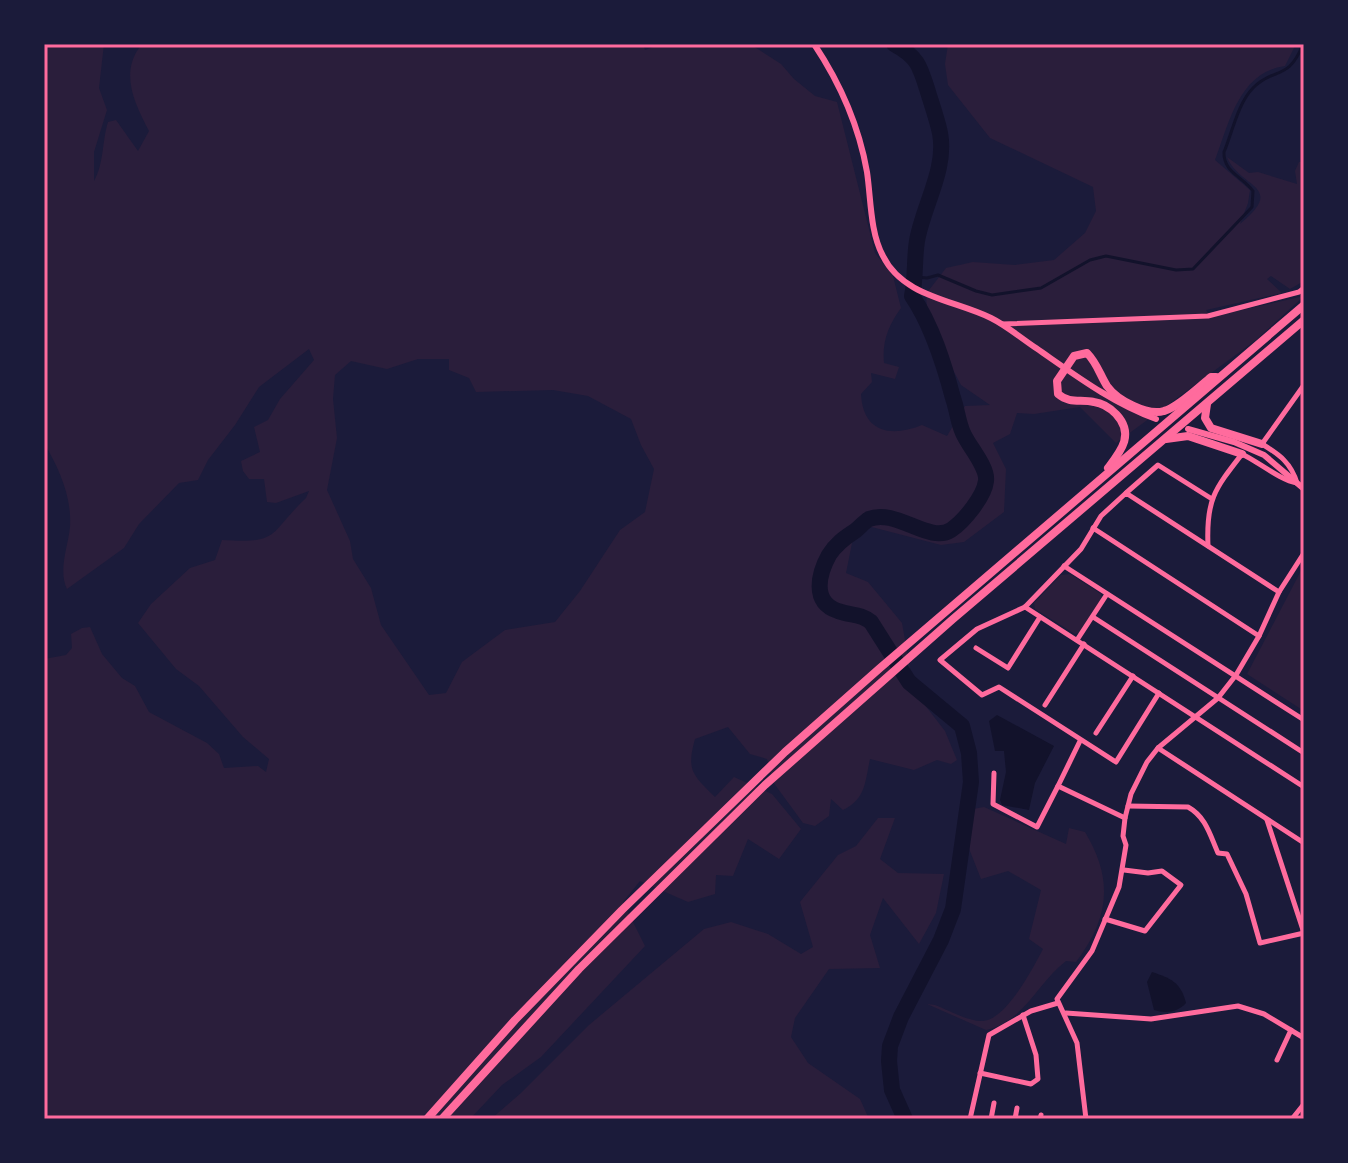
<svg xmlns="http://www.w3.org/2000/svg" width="1348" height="1163" font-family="'Work Sans',sans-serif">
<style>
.green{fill:#2a1e3b;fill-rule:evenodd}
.water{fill:#12122b}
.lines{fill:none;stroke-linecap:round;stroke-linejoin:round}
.stream{stroke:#12122b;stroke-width:3}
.river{stroke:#12122b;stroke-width:16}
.minor{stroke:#ff6b9d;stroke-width:5}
.tertiary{stroke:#ff6b9d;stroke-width:6}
.trunk{stroke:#ff6b9d;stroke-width:8}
.neatline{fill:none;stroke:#ff6b9d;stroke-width:3}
</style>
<rect width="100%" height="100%" fill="#1b1b3a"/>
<g class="green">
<path d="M44 44H104L99 88 107 110 94 152V181C104 164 102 141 108 122L116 120 138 151 149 131C134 102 119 72 142 44H643L645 50 661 44H750L781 64 794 79 815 96 837 102 875 253 893 276 901 308C888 326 882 342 884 363L899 367 895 379 871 373 872 382 861 394C863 432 890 438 922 425L947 436 965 406 990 405 961 385 928 323 926 294 946 268 973 262 1015 265 1054 260 1085 233 1096 211 1093 187 990 138 948 85 945 64 948 44H1296L1285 66C1239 72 1229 123 1215 160L1250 190 1248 203 1240 224C1287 185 1240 189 1227 157L1249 173 1258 172 1297 184 1295 171 1299 162H1304V281L1290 289 1271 276 1267 279 1282 293 1206 310 1211 317 1304 296 1256 340 1116 443 1080 407 1034 414 1017 413 1010 434 993 443 1006 469 1004 512 964 542 941 545 860 524 852 543 846 573 868 582 902 623 914 691 945 731 957 760 951 764 937 760 914 770 870 759C865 782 866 799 843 810L831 799 829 816 815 826 803 823 773 782 767 759 750 754 728 727 695 739C686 771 693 775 715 797L734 777 772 794 801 829 779 859 748 839 733 876 716 875 715 894 688 902 640 881 623 902 645 946 541 1057 502 1085 470 1119H44V659L66 655 72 648 71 634 82 628 90 627 102 654 122 678 135 686 149 712 207 743 219 754 224 768 258 766 266 772 269 759 243 737 199 686 176 669 138 623 151 604 190 568 215 560 222 540C281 544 268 534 306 498L309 491 276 503 267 502 264 479H249L243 471 241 461 260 452 254 427 268 420 280 399 314 360 309 349 259 387 235 425 208 460 198 480 179 483 139 524 124 548 67 589C58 570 68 547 70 527 72 497 59 468 44 443ZM418 359H449V370L469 378 476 392 553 390 588 396 631 419 641 445 654 469 645 512 620 530 580 591 555 622 505 630 462 662 446 693 429 695 381 625 371 588 353 559 350 541 327 490 337 438 333 399 335 375 351 361 387 369Z"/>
<polygon points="1304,565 1304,711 1247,674"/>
<polygon points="1070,574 1101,594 1102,599 1079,633 1075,634 1035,609 1034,603 1061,575"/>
<path d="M984 807 1066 844 1069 828 1085 832C1114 880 1109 918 1076 962L1066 961C1037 983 1024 1022 986 1030L927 1004 935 1005C948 1010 969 1022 983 1021 1006 1020 1033 968 1043 949L1029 939 1041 890 1008 871 981 879 966 841 973 809Z"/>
<polygon points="878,818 895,818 880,859 898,873 944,874 936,913 919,944 883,898 870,935 880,968 829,969 795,1018 791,1037 808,1063 860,1099 869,1119 491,1119 521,1093 589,1025 704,929 731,922 768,934 801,954 813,947 800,902 838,855 856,846"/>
</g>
<g class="water">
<polygon points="997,715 1054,746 1035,783 1029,810 1002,805 1000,800 1006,772 1004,751 995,751 989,721"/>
<path d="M1152 972C1170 978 1181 982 1186 1003 1178 1012 1166 1014 1154 1010L1147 982Z"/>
</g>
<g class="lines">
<path class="stream" d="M916 277 927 278 938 275 976 291 992 295 1041 288 1090 260 1106 256 1176 270 1193 269 1252 207 1253 191C1243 177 1223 172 1224 152 1232 133 1238 103 1253 88 1275 66 1288 82 1303 44"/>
<path class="river" d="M894 44C918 57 920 66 928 92 932 105 937 119 940 133 947 169 923 206 917 241 914 259 916 278 912 296 932 325 944 364 953 398 957 409 958 422 963 433 969 447 988 467 986 481 984 497 964 521 951 530 929 544 896 508 869 519 864 522 860 527 855 531 844 538 836 544 829 555 819 573 811 602 838 611 851 616 860 613 871 622L909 682 962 726 969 753 971 782 953 909 941 940 901 1017 890 1046 889 1061 892 1090 905 1119"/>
<g class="minor">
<polyline points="1002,324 1208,316 1299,292 1304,288"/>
<polyline points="1126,493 1158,465 1212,499"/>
<polyline points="1093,528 1259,636"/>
<path d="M1208 546C1206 500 1214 490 1242 454 1260 463 1280 480 1297 483 1291 463 1280 455 1262 444L1304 385"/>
<polyline points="1064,566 1304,720"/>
<polyline points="1025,607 1304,787"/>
<polyline points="1093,617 1304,753"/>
<polyline points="1077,640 1107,594"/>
<polyline points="976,648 1008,668 1040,617"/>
<polyline points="1159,693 1116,762 999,687 982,695 940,660 977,629 1025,607 1081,549 1101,516 1126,493 1279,592"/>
<polyline points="1045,705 1084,644"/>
<polyline points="1096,733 1133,676"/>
<polyline points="1080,741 1058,786 1125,818"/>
<polyline points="1158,748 1304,843"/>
<polyline points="994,773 993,804 1037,827 1058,786"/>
<path d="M1128 806 1188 807C1206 817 1210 835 1218 853L1227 854 1246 894 1260 943 1304 933"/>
<polyline points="1267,820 1304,933"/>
<polyline points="1105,919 1145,931 1181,885 1162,871 1148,873 1124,870"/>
<polyline points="1066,1013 1151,1019 1238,1006 1264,1014 1304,1038"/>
<polyline points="1277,1060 1291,1030"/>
<polyline points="980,1073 1031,1084 1038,1079 1036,1055 1023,1015"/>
<polyline points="970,1119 989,1035 1031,1011 1058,1003"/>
<polyline points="991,1119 994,1103"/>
<polyline points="1015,1119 1017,1108"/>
<polyline points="1040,1119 1041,1115"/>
<polyline points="1086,1119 1077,1043 1057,999 1092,951 1119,887 1126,845 1123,836 1125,818 1131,794 1147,762 1158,748 1218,698 1236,675 1259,636 1279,592 1304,553"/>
<polyline points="1292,1119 1304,1104"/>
</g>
<g class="tertiary">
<path d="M814 44C840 83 859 126 867 172 871 199 870 232 883 256 903 297 955 300 991 318 1007 326 1021 338 1036 348 1075 375 1112 403 1156 419"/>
<polyline points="1188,429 1234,442 1264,455 1304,489"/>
</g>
<g class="trunk">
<polyline points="1207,404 1205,418 1211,428 1262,444"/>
<polyline points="1166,439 1188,436 1242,454"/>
<path d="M1108 468C1121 451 1135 434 1116 414 1110 408 1102 403 1094 402 1080 399 1070 404 1058 394L1057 381 1074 356 1087 353C1097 363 1100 375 1107 386 1117 400 1147 416 1164 411 1177 408 1200 386 1211 377H1216"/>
<polyline points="427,1119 515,1020 622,910 785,752 880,668 1304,305"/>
<polyline points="442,1119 579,969 765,785 953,619 1304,320"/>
</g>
</g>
<rect width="1348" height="1163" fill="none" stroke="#1b1b3a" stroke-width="92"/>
<rect x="46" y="46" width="1256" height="1071" class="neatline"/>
</svg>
